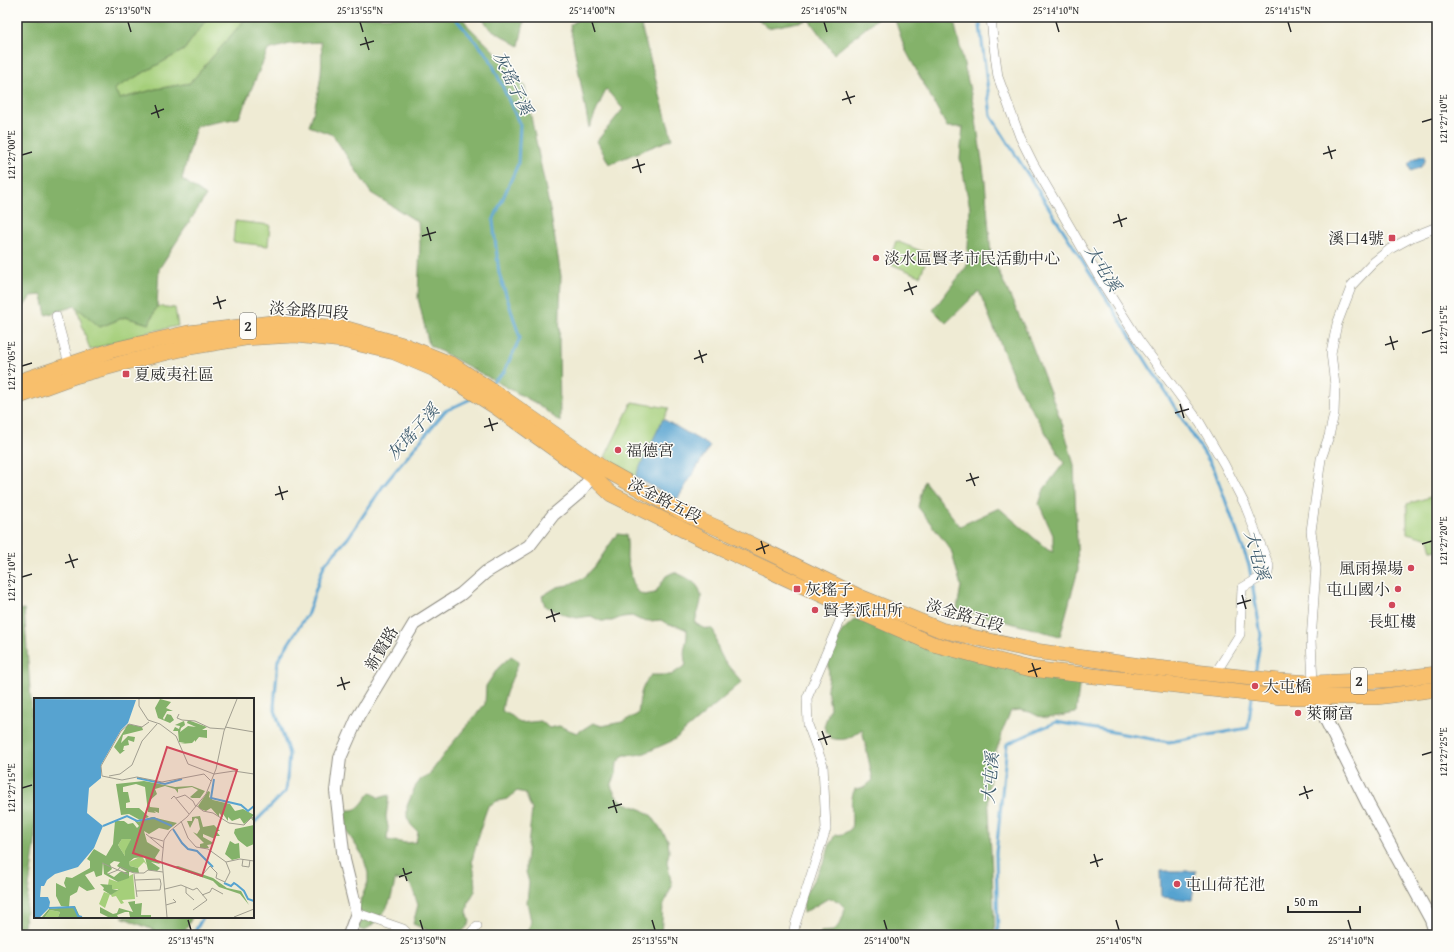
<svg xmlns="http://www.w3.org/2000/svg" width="1454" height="952" font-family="'Gentium Book Plus','Noto Serif TC',serif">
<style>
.green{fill:#a5cf7a;stroke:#687d52}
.forest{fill:#84b26a;stroke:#586e4a}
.water{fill:#57a3d0;stroke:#41677e}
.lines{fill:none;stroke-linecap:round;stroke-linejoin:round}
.stream{stroke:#57a3d0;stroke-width:3}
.minor-casing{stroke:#8d8b80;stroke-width:10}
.tertiary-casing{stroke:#8d8b80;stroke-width:14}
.primary-casing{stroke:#8d8b80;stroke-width:16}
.minor{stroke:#fff;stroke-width:9}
.tertiary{stroke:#fff;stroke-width:12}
.primary{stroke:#f8bf6c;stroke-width:15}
.ticks{fill:none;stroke:#2b2b2b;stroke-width:1.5}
.poi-dot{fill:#d1495b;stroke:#fdfcf7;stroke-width:1.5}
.labels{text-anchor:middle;stroke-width:3;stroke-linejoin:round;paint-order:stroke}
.shield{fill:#fdfcf7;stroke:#6a6a68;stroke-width:1}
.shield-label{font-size:15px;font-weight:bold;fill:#2b2b2b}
.poi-label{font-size:16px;fill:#2b2b2b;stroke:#fdfcf7;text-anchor:start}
.street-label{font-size:16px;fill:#2b2b2b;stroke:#fdfcf7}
.water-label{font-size:17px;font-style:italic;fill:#3d5b6d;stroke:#fdfcf7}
.inset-river{fill:none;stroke:#57a3d0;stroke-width:2}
.inset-road{fill:none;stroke:#a19e90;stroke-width:1}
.view{fill:#d1495b;fill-opacity:0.15;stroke:#d1495b;stroke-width:2}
.inset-edge{fill:none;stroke:#2b2b2b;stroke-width:2}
.neatline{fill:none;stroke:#2b2b2b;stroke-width:1.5}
.ticks-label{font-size:10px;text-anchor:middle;fill:#2b2b2b}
</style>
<rect width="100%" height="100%" fill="#fdfcf7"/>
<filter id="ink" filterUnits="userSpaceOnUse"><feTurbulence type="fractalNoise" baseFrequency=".025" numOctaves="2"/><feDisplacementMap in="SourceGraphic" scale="8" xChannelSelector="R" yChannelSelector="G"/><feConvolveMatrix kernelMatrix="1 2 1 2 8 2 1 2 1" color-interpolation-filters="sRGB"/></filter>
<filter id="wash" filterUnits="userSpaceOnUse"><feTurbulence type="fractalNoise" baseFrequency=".012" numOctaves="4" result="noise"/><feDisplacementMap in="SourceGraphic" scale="16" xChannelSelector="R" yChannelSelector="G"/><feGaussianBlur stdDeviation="0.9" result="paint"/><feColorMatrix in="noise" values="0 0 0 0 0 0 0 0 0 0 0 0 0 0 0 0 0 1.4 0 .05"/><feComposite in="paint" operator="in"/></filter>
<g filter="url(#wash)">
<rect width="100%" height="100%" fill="#efebd4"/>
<g class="green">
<polygon points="208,17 247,17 190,83 156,89 120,99 114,89 184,50"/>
<polygon points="235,221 270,225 268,246 233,242"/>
<polygon points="896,241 929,254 920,276 888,263"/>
<polygon points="76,306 100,327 125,317 149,324 157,306 175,308 178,326 149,332 90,350"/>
<polygon points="632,402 669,408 635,477 605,457"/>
<polygon points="1437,495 1437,550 1432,551 1429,539 1407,533 1407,504"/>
</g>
<g class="forest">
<path d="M17 17H208L184 50 114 89 120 99 156 89 190 83 247 17H462L468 26 506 63 525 87 551 215 561 276 559 343 560 422 539 405 429 345 418 298 420 243 418 222 371 193 333 135 309 126C318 99 324 71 321 42L290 44 268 50 239 118 196 126 182 179 206 196 159 269 157 306 149 324 125 317 100 327 75 306 46 315 42 295 31 296 17 317Z"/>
<polygon points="482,17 525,17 519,46 489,28"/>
<polygon points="582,17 658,17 641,26 672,139 609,164 597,141 623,109 606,89 589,128 570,25"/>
<polygon points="756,17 879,17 834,54 809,20 768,28"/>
<polygon points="894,17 953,17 974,107 985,181 991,255 1028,335 1063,426 1074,465 1078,570 1060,636 957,609 961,586 951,550 918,507 924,481 960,526 999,508 1048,550 1053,552 1053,535 1039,504 1044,489 1064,463 1017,385 979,291 946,323 933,310 967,266 970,208 960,158 963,127 947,127 905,49"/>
<path d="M617 534 626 535C628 545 627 548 627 557 627 562 634 587 636 590 638 592 642 594 644 595L655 593 666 576 674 572C688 578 706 585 700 605 699 611 696 616 695 623L703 628 713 629C716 636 716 641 718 648 722 661 734 672 742 682L674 740 645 753 635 755H624L617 763 616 774 611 786 616 796 625 803 643 810 652 816 668 840 669 852 667 862 672 886 663 906 661 935H518L529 930 531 921 527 902 529 882 526 872V862L532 810 525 793 517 791 508 799 497 801 488 806 484 817 472 860 474 871 475 891 469 901 467 912 470 922C459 940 451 935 431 935V932L413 924 418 905 412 887 406 880H395C391 906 385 914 365 931L355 928 361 899 368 882V873L363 856 345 829 339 809C360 813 359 806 371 792L379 798 389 795 386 817 388 827 387 840 406 843 416 842 418 832 411 825 407 817V806L415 787 421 779 429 775 450 746 485 704 486 686 498 668 511 656 519 661C513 679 504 691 502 711L512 716 520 723 541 721 549 728 559 726 577 733 593 723 602 726 622 722 638 714C640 698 640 687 651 675H671L686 665C681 648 688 645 687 630L678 626 669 625 661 620 650 621 640 620 632 616 622 617 612 621H601L591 616 577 618 565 615 545 606 542 596 557 587 568 585 585 577 595 566Z"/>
<polygon points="24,609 35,756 35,843 24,925 22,935 17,935 17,610"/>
<path d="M855 619 977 660 1080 678 1076 713 1047 718 1038 716 1030 712 1020 710 1011 711 1003 729 1001 738 993 759 988 791 995 935H819L821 932 833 931C841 924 843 918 845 908L838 901 829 898 803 913 804 896 825 860 830 844 835 835 843 834 851 829C854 815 848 801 855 789L865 787 873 780 862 729C849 738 847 742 830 738L824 727 830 707 827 688 829 678 828 655 842 631Z"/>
<polygon points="122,917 192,917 183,935 165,935"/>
</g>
<g class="water">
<polygon points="1425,155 1425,161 1421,167 1411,171 1408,164 1413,159"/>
<polygon points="663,419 710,446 677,500 635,477"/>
<polygon points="1160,871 1196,871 1192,900 1161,897"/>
</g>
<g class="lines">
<g class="stream">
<polyline points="454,17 489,57 520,125 518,164 493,221 499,273 520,338 504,372 490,385"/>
<polyline points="979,17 991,116 1214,469 1249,565 1261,635 1255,675"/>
<polyline points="253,824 286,791 289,754 274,707 278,660 308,613 324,565 348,538 383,486 445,411 473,398"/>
<polyline points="193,935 203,917"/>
<polyline points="998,935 996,853 1007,744 1056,722 1169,742 1248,728 1252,698"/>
</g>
</g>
</g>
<g filter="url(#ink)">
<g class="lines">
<defs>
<g id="minor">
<polyline points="991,17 993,39 998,77 1020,137 1033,163 1103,284 1138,339 1200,423 1224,464 1245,505 1269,566 1268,573 1242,588 1240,634 1215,674"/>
<polyline points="56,316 69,364"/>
<polyline points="1313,683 1311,641 1316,568 1311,531 1321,459 1329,436 1334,414 1335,385 1331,353 1337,324 1352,285 1374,262 1390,249 1412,237 1437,227"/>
<polyline points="357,913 403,929 409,935"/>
<polyline points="469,935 477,926"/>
<polyline points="793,935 795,925 826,829 823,765 808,725 807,698 848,602"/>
</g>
<g id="tertiary">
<polyline points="1317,690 1322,698 1326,720 1368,804 1431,920 1436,935"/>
<polyline points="349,935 357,913 344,860 336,791 340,758 358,717 414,624 461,594 486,572 529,546 553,515 578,494 598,469"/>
</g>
<g id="primary">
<polyline points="17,382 113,350 188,333 271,323 344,328 406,346 453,365 503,398 604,469 683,513 720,529 860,597 941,630 1035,651 1148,667 1280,681 1313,683 1385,680 1437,674"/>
<polyline points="17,397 75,376 123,363 190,347 245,338 295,335 342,340 394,352 434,369 463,386 496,407 592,476 611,494 712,544 846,606 933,644 1031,669 1281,697 1377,697 1437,689"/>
</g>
</defs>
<use href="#minor" class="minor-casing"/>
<use href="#tertiary" class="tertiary-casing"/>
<use href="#primary" class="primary-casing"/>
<use href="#minor" class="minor"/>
<use href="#tertiary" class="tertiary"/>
<use href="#primary" class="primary"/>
</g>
</g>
<path class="ticks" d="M128 22 131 32M360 22 363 32M592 22 595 32M824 22 827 32M1056 22 1059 32M1288 22 1291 32M365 37 369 50M360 45 374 41M846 91 851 104M842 100 855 96M155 105 159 118M151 114 164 109M1422 122 1432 119M1328 146 1332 159M1323 154 1336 150M22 155 32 152M637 159 641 173M632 168 645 164M1118 214 1122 227M1113 223 1127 218M427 227 431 241M422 236 436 232M908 282 913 295M904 291 917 286M217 296 221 309M213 304 226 300M1422 333 1432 330M1390 336 1394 350M1385 345 1398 341M699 350 703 363M694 359 707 354M22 366 32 363M1180 404 1184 418M1175 413 1189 409M489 418 493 431M484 427 498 423M970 473 975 486M966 481 979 477M279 486 283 500M275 495 288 491M761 541 765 554M1422 544 1432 541M756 550 769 545M69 554 74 568M65 563 78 559M22 577 32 574M1242 595 1246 609M1237 604 1251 600M551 609 555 622M546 618 560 613M1032 663 1037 677M1028 672 1041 668M341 677 345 690M337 686 350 682M822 731 827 745M818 740 831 736M1422 755 1432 752M1304 786 1308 799M22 788 32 785M1299 795 1313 790M613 800 617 813M608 808 622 804M1094 854 1098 867M1090 863 1103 859M403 868 407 881M399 877 412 872M188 920 191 930M420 920 423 930M652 920 655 930M884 920 887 930M1116 920 1119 930M1348 920 1351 930"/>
<g class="poi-dot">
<rect x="1388" y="234" width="8" height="8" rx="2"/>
<circle cx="876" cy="258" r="4"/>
<rect x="122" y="370" width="8" height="8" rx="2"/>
<circle cx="618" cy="450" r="4"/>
<circle cx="1411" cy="568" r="4"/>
<rect x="793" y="585" width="8" height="8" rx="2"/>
<circle cx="1398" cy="589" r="4"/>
<circle cx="1392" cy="605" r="4"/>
<circle cx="815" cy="610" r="4"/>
<circle cx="1255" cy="686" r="4"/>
<circle cx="1298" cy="713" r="4"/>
<circle cx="1177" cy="884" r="4"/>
</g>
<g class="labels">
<g class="shield">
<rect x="240" y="313" width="16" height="26" rx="3"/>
<rect x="1351" y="668" width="16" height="26" rx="3"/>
</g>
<g class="shield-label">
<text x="248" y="331">2</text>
<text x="1359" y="686">2</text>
</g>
<g class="poi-label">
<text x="1384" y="244" text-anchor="end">溪口4號</text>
<text x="884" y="264">淡水區賢孝市民活動中心</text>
<text x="134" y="380">夏威夷社區</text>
<text x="626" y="456">福德宮</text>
<text x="1403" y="574" text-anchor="end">風雨操場</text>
<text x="805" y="595">灰瑤子</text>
<text x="1390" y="595" text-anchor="end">屯山國小</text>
<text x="823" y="616">賢孝派出所</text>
<text x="1392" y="627" text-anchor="middle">長虹樓</text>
<text x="1263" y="692">大屯橋</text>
<text x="1306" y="719">萊爾富</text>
<text x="1185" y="890">屯山荷花池</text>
</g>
<g class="street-label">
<text transform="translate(309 310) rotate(4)" y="6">淡金路四段</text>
<text transform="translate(665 500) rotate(27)" y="6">淡金路五段</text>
<text transform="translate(965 615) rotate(16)" y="6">淡金路五段</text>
<text transform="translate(381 648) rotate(-59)" y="6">新賢路</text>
</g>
<g class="water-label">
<text transform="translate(513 83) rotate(64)" y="6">灰瑤子溪</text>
<text transform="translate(1103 268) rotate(58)" y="6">大屯溪</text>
<text transform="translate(413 432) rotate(-48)" y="6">灰瑤子溪</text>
<text transform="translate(1257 555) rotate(74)" y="6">大屯溪</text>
<text transform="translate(990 778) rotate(-85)" y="6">大屯溪</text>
</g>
</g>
<g transform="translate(34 698)">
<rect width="220" height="220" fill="#efebd4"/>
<path d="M88 141H97L91 158 84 147ZM108 158 113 167 110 164 104 170 96 168 95 164ZM99 176 101 201 88 202 90 205 87 206 82 198 78 199 77 197 85 191H78L74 187 75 181 84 184ZM70 194 76 196 71 210 65 206ZM16 212 26 214 24 219H11Z" fill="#a5cf7a"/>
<path d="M126 1 137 4 132 10 139 13H133L129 20 130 22 133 16 137 17 140 22 136 25 124 20 121 10ZM154 22 173 29 168 32H173V40L165 39 161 44V42L158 45 146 46 151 45 145 44 144 33H139L141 29 145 31 146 28 141 27 150 23 151 27 147 30 146 34 154 28 162 29 153 25ZM94 26 108 29 109 32 89 37 87 45 94 38 101 39 100 44 94 42 95 47 90 48 89 52H91L86 56 80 49ZM110 83 141 89 158 88 171 93 166 100H158L156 99 164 92 158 89 144 91V95L141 91 131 88 121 91 123 96 115 103 116 109 125 110V115L120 113 122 115 114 114 111 89 102 86 89 89V94H94L96 104 92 105V110H105L115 119 106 122 95 116 87 117 82 86ZM174 93 176 94 175 99 179 102 196 106 201 113 209 111 220 117 218 119 220 124 217 120 210 126 206 120 198 123 194 119V123L189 116V119L185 115V119L177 110 172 113 166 111 164 108ZM166 118 169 129 180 127 186 133H182L186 138H181V141L169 136V139L178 144 179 146 173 147 175 150H166V146L170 145 159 134 163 136 166 131 164 121 161 120 156 130 153 123H158V119ZM118 119 143 125 134 132 125 130 115 136 110 133 113 144 126 152 121 160 126 166 117 164 126 170 123 173 114 172 111 159 100 160 95 164 96 168 104 170 105 175 95 174V180L84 184 70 176 69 164 68 177 62 179 60 173 51 177 61 191 53 193 45 188 43 194 36 198 35 209 41 208 46 219H24L26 214 16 212 11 219H8L15 211 34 209 27 208 22 198V185L32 190 30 185 32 179 38 180 56 170V163L53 161 60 151 72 158 79 146 81 123H90L94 126 99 125 103 130 105 128 100 122 104 124ZM88 141H97L91 153V158L84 147ZM80 163 86 164 83 168 93 174H86L80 179 73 175 78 171 76 166ZM220 127V146L213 149 204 142 200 135 201 131ZM196 143 201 146 205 145 206 160 198 162 191 156ZM144 168 179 180 193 190 207 193 215 207 206 196 185 189 179 183 139 169ZM66 186 78 187V191L83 192 86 191 77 197 69 192 70 190ZM101 203V206L108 205 107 217H117V219H96L95 214H91L83 217 84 219H74L66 215V209L79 216 83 215 85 210 99 214 94 204Z" fill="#84b26a" fill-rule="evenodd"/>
<path d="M0 1 102 2 94 25 87 32 67 67V80L55 90 53 115 69 128 60 150 44 169 21 176 13 182 10 188H7L6 199H14L16 204 15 210 6 219H0Z" fill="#57a3d0"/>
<path class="inset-river" d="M103 80 131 86 148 81M180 81 177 100 207 107 214 113 220 108M69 128 93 118 103 123 120 120 138 128M139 131 148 145 154 151 163 153 179 169M190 185 197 188 200 185 203 187 210 193 214 201 220 203M15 210 40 209 44 218 48 219"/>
<path class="inset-road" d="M105 1V8L114 22 126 26 142 38 154 66 180 76 200 73 220 76M145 16 143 20 148 22 161 23 176 30 191 31M115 24 108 29 95 26 87 33 67 68 68 78 88 82 103 79 128 84 170 76 177 83M191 29 220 34M75 78 86 76 98 67 108 43 123 26M142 100 151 97 159 103 162 109M137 101 140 98 155 116M162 107 169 113 179 115 195 125 210 127 218 119 220 122M147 123 154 140 162 149 174 151 192 164 206 161 220 163M112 136 129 150M116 139 129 143M209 161 208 168 215 169 216 162M68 165 84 172 86 169 100 175H110L114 172 129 174M74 176 84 172 94 176 90 175M100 176 103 199M169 176 176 168 183 175 182 180 191 184 196 174 192 164M101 182 126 181 127 186 126 192 102 193M152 189V195L160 202M131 191 147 187 159 192 163 190 173 202 159 212M168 197 176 194 178 190 189 196M132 207 142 204 139 201M133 219 128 162 130 142 136 133 153 119 172 96 182 71 190 33 203 1M200 219 220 211"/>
<path class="view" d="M133 49 203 72 168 178 99 155Z"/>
<rect width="220" height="220" class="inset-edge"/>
</g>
<rect width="1454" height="952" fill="none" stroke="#fdfcf7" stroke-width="44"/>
<path d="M1288 906v6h72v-6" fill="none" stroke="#2b2b2b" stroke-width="2"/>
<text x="1294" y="906" font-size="12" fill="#2b2b2b" stroke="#fdfcf7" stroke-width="3" paint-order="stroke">50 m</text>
<rect x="22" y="22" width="1410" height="908" class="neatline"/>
<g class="ticks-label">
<text x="128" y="14">25°13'50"N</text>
<text x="360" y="14">25°13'55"N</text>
<text x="592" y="14">25°14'00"N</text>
<text x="824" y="14">25°14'05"N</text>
<text x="1056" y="14">25°14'10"N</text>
<text x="1288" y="14">25°14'15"N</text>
<text transform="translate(1443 119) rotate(-90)" y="4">121°27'10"E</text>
<text transform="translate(11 155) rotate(-90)" y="4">121°27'00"E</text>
<text transform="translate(1443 330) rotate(-90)" y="4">121°27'15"E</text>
<text transform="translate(11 366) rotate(-90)" y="4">121°27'05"E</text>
<text transform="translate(1443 541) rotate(-90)" y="4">121°27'20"E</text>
<text transform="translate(11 577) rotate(-90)" y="4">121°27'10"E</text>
<text transform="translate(1443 752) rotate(-90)" y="4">121°27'25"E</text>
<text transform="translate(11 788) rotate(-90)" y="4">121°27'15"E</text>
<text x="191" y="944">25°13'45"N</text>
<text x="423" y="944">25°13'50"N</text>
<text x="655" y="944">25°13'55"N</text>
<text x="887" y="944">25°14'00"N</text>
<text x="1119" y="944">25°14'05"N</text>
<text x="1351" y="944">25°14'10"N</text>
</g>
</svg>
